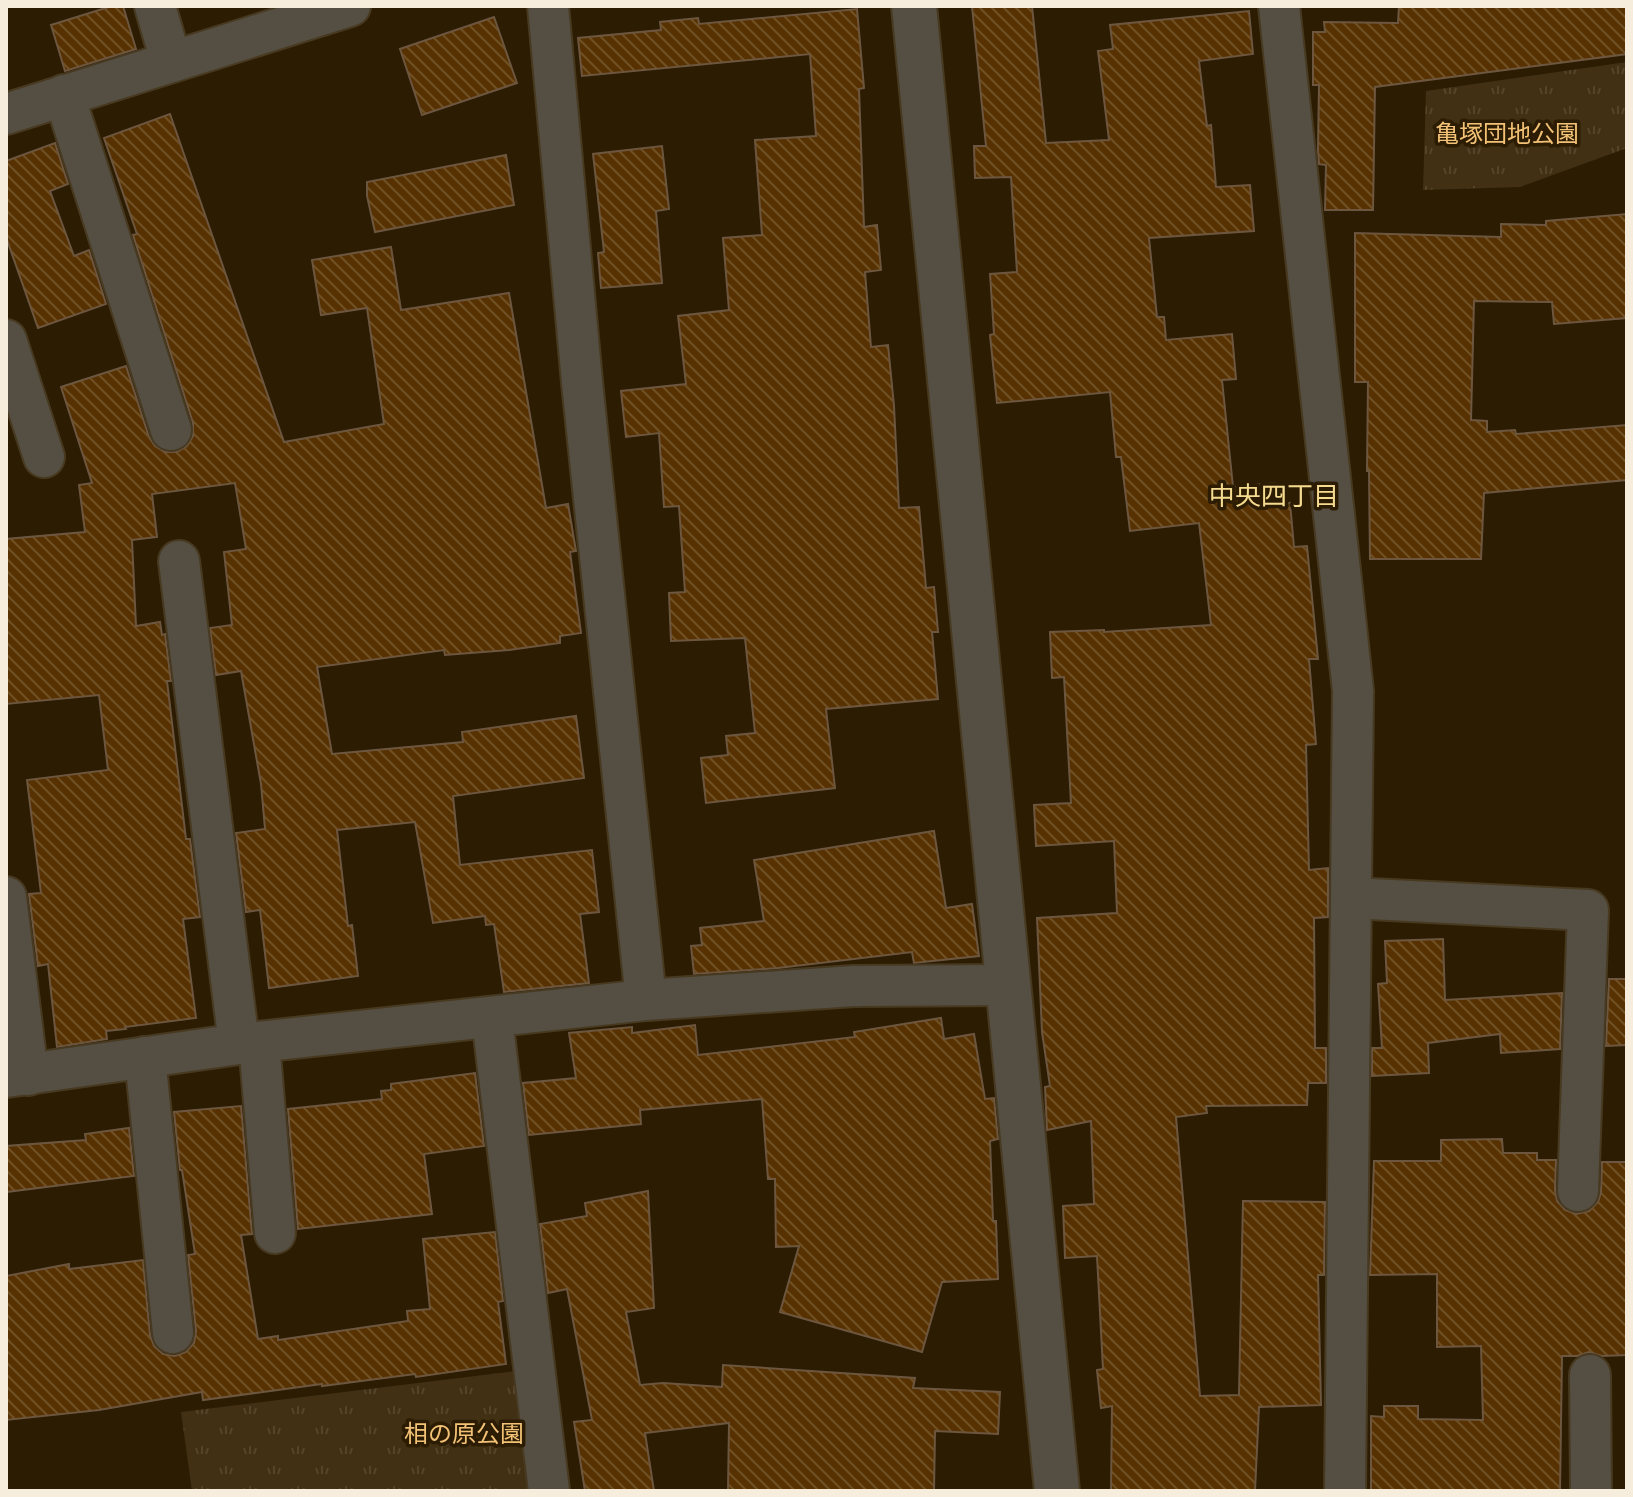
<svg xmlns="http://www.w3.org/2000/svg" width="1633" height="1497" font-family="'IBM Plex Sans','Noto Sans JP',sans-serif">
<style>
.park{fill:url(#park-tufts)}
.building{fill:url(#building-back-hatch);stroke:#6d563f;stroke-width:2}
.lines{fill:none;stroke-linecap:round;stroke-linejoin:round}
.minor-casing{stroke:#483921;stroke-width:44}
.tertiary-casing{stroke:#483921;stroke-width:48}
.minor{stroke:#544f42;stroke-width:40}
.tertiary{stroke:#544f42;stroke-width:44}
.labels{text-anchor:middle;stroke-width:7;stroke-linejoin:round;paint-order:stroke}
.park-label{font-size:24px;fill:#f3c276;stroke:#2b1c02}
.neighbourhood-label{font-size:26px;fill:#f5db8f;stroke:#2b1c02}
</style>
<defs>
<pattern id="park-tufts" width="24" height="20" patternUnits="userSpaceOnUse" patternTransform="scale(2)"><rect width="24" height="20" fill="#413013"/><path d="M3 7l-1-3M5 7V3M7 7l1-3M15 17l-1-3M17 17v-4M19 17l1-3" fill="none" stroke="#54442a"/></pattern>
<pattern id="building-back-hatch" width="6" height="6" patternUnits="userSpaceOnUse" patternTransform="scale(2)"><rect width="6" height="6" fill="#573200"/><path d="M-1 5l2 2M0 0l6 6M5-1l2 2" fill="none" stroke="#705025"/></pattern>
</defs>
<rect width="100%" height="100%" fill="#2b1c02"/>
<g class="park">
<polygon points="1627,62 1627,148 1520,187 1423,190 1426,91"/>
<polygon points="516,1371 533,1491 192,1491 181,1412"/>
</g>
<g class="building">
<polygon points="112,6 123,6 136,49 65,71 51,25"/>
<polygon points="972,6 1032,6 1046,143 1109,140 1098,51 1113,49 1110,25 1249,11 1253,54 1199,61 1207,126 1211,125 1216,187 1250,185 1254,231 1149,238 1157,317 1164,317 1166,340 1232,334 1236,379 1222,380 1233,487 1275,483 1277,505 1290,503 1294,547 1307,546 1318,659 1309,659 1316,744 1306,745 1309,870 1328,868 1328,917 1314,918 1315,1048 1326,1048 1326,1083 1308,1083 1307,1105 1206,1106 1207,1113 1176,1117 1200,1396 1239,1395 1243,1201 1325,1202 1324,1275 1318,1275 1321,1405 1259,1407 1255,1491 1111,1491 1112,1406 1101,1408 1097,1370 1103,1369 1097,1256 1065,1258 1063,1206 1094,1204 1091,1121 1047,1130 1045,1087 1050,1086 1042,1032 1037,918 1117,913 1114,841 1036,846 1034,805 1071,803 1064,677 1052,678 1050,632 1104,630 1104,632 1211,625 1199,523 1130,531 1121,457 1116,457 1110,392 997,403 990,335 994,334 990,274 1017,272 1011,177 975,178 974,146 986,146"/>
<polygon points="1399,6 1627,6 1627,54 1375,87 1373,210 1325,210 1326,165 1319,164 1318,150 1319,85 1313,85 1313,32 1325,32 1324,22 1398,23"/>
<polygon points="857,9 864,88 859,89 864,227 877,225 881,270 865,272 871,347 888,345 894,406 899,508 919,507 926,588 934,587 938,632 932,632 938,699 826,709 835,788 706,803 701,758 728,755 726,736 755,733 745,638 671,641 669,593 685,592 679,506 664,507 659,433 626,437 621,391 686,384 678,316 729,310 723,238 762,235 755,140 816,136 810,54 582,76 578,38 661,30 660,22 698,18 699,24"/>
<polygon points="494,17 517,83 422,115 400,49"/>
<polygon points="170,114 284,442 384,424 367,308 321,315 312,260 391,247 401,310 509,293 546,508 568,504 576,551 570,552 581,633 560,636 560,643 509,650 445,655 444,650 317,667 332,754 463,742 462,732 576,716 584,778 453,796 460,865 592,850 599,912 580,914 589,983 504,992 494,924 486,925 485,916 433,923 415,822 337,830 348,926 352,925 358,976 269,988 260,910 246,912 236,833 265,829 261,784 241,671 216,675 210,628 232,625 224,552 246,549 235,483 152,494 157,537 132,540 136,626 160,622 162,635 165,634 171,681 167,681 186,839 190,839 200,917 183,919 196,1018 125,1027 126,1029 106,1031 107,1039 57,1047 48,964 38,966 29,894 41,893 27,780 108,770 99,695 6,704 6,539 85,532 79,485 92,483 61,387 126,366 149,437 155,446 165,452 177,452 187,446 193,436 193,423 133,235 137,234 104,138"/>
<polygon points="55,143 68,184 50,191 74,256 89,250 106,304 38,328 6,237 6,161"/>
<polygon points="662,146 669,209 656,211 662,283 601,288 598,253 604,252 593,154"/>
<polygon points="506,155 514,205 375,232 367,196 367,182"/>
<polygon points="1627,214 1627,318 1554,324 1552,302 1474,301 1471,420 1487,421 1487,432 1515,430 1516,434 1627,425 1627,480 1484,493 1481,559 1370,559 1369,471 1367,471 1368,382 1355,382 1355,233 1501,237 1501,224 1546,225 1546,221"/>
<polygon points="934,831 946,908 972,904 979,956 914,963 912,952 778,968 694,974 691,946 702,945 700,928 764,921 754,860"/>
<polygon points="1443,939 1445,1000 1562,993 1560,1049 1501,1053 1500,1034 1428,1043 1429,1073 1372,1076 1372,1048 1382,1048 1378,984 1387,983 1385,941"/>
<polygon points="1609,979 1627,979 1627,1045 1606,1046"/>
<polygon points="941,1018 944,1039 974,1034 985,1099 994,1098 998,1139 990,1141 993,1221 996,1221 998,1279 942,1282 922,1352 780,1312 799,1246 776,1247 775,1179 768,1179 762,1099 640,1110 641,1124 529,1135 523,1083 576,1078 569,1033 632,1027 632,1033 695,1025 698,1055 855,1037 854,1032"/>
<polygon points="475,1073 484,1146 424,1154 432,1214 298,1229 288,1109 382,1099 381,1091 391,1090 391,1084"/>
<polygon points="241,1106 252,1234 241,1235 258,1339 278,1336 278,1340 408,1321 407,1311 430,1309 423,1239 495,1232 503,1301 498,1302 506,1364 416,1377 415,1374 322,1386 322,1384 203,1400 202,1392 99,1410 6,1420 6,1276 69,1264 69,1269 143,1260 150,1335 154,1346 163,1354 175,1356 186,1352 194,1343 196,1331 188,1255 195,1254 182,1170 180,1170 174,1112"/>
<polygon points="129,1128 134,1176 6,1192 6,1146 86,1140 85,1134"/>
<polygon points="1502,1139 1503,1153 1537,1153 1537,1160 1556,1160 1555,1190 1557,1201 1565,1210 1576,1214 1589,1211 1598,1202 1601,1192 1602,1162 1627,1162 1627,1355 1602,1356 1589,1352 1577,1356 1562,1356 1560,1491 1371,1490 1371,1416 1384,1417 1384,1406 1418,1406 1418,1419 1483,1420 1481,1346 1437,1347 1437,1274 1370,1275 1374,1161 1441,1161 1441,1140"/>
<polygon points="648,1191 654,1308 626,1312 640,1385 663,1383 722,1387 723,1365 915,1378 913,1388 1000,1392 998,1434 935,1431 934,1491 728,1491 729,1423 645,1433 654,1491 585,1491 574,1422 592,1420 567,1289 548,1293 540,1224 587,1216 585,1203"/>
</g>
<g class="lines">
<defs>
<g id="minor">
<polyline points="155,6 171,61"/>
<polyline points="548,6 582,382 646,1000"/>
<polyline points="1279,6 1353,691 1345,1491"/>
<polyline points="64,95 171,430"/>
<polyline points="6,114 350,6"/>
<polyline points="6,340 44,457"/>
<polyline points="179,561 239,1044"/>
<polyline points="6,897 28,1075"/>
<polyline points="1351,898 1588,910 1578,1191"/>
<polyline points="492,1018 549,1491"/>
<polyline points="259,1042 275,1233"/>
<polyline points="145,1057 173,1333"/>
<polyline points="6,1077 239,1044 646,1000 854,986 1008,985"/>
<polyline points="1590,1375 1591,1491"/>
</g>
<polyline id="tertiary" points="914,6 1057,1491"/>
</defs>
<use href="#minor" class="minor-casing"/>
<use href="#tertiary" class="tertiary-casing"/>
<use href="#minor" class="minor"/>
<use href="#tertiary" class="tertiary"/>
</g>
<g class="labels">
<g class="park-label">
<text x="1507" y="142">亀塚団地公園</text>
<text x="464" y="1442">相の原公園</text>
</g>
<g class="neighbourhood-label">
<text x="1274" y="505">中央四丁目</text>
</g>
</g>
<rect width="1633" height="1497" fill="none" stroke="#f7eddd" stroke-width="16"/>
</svg>
